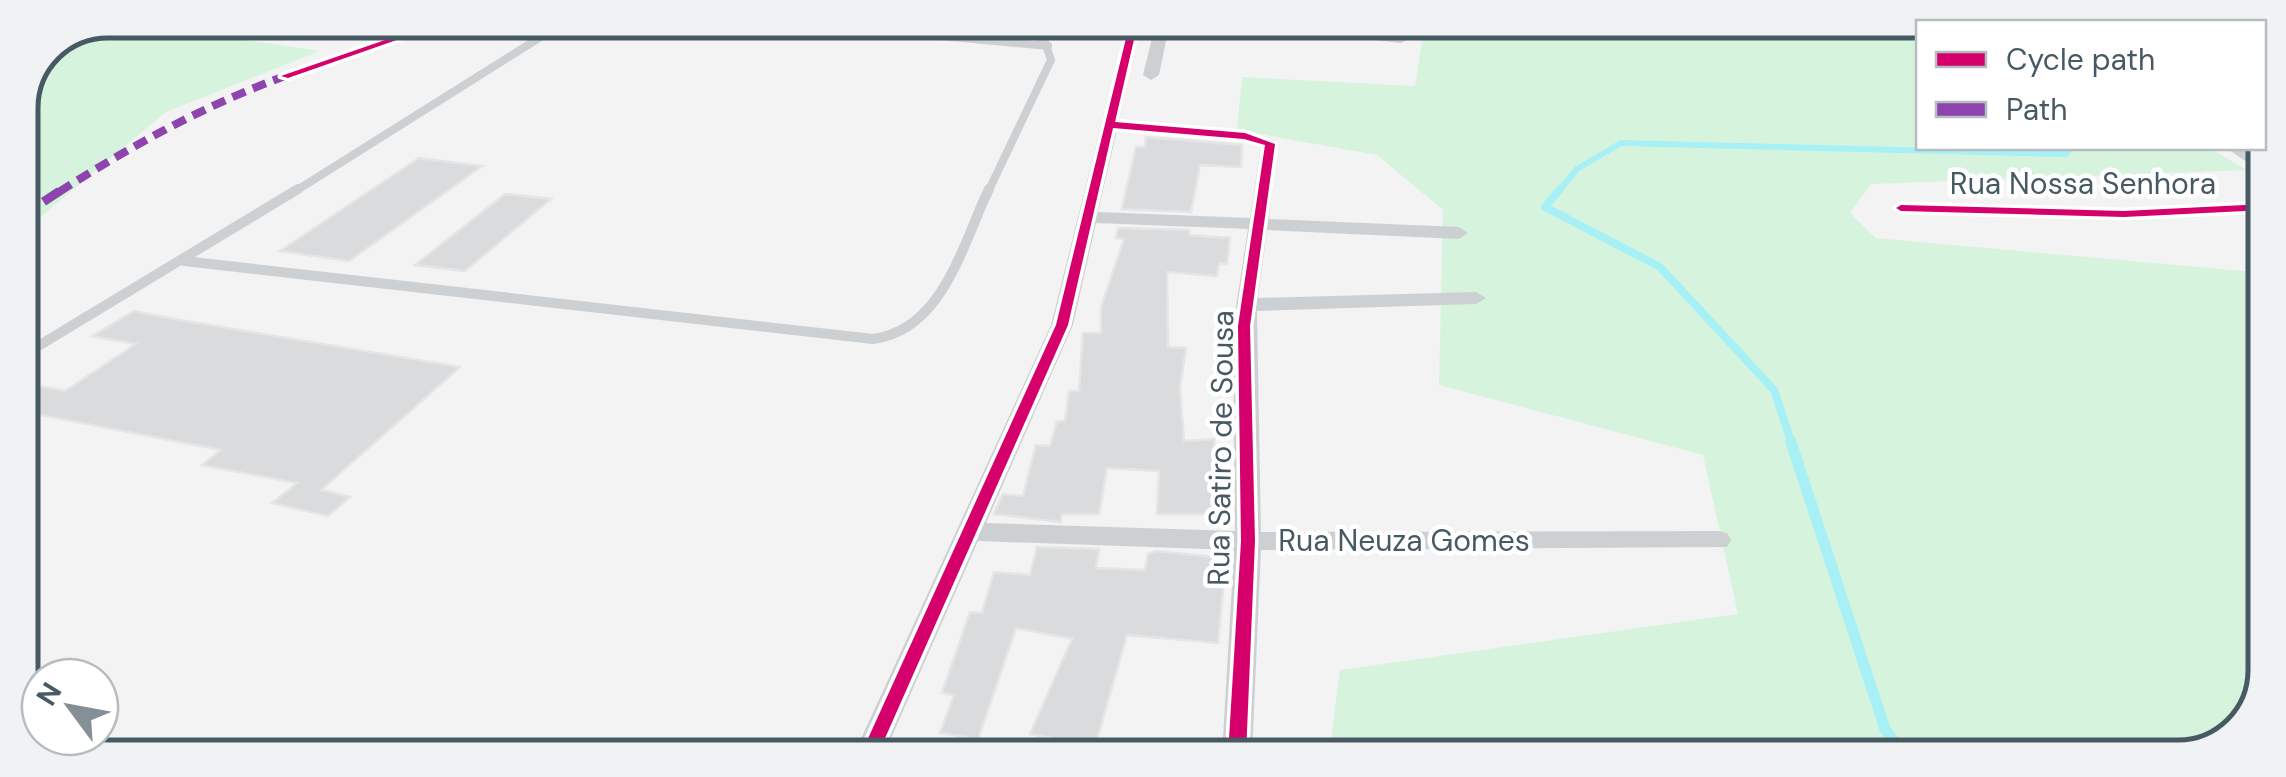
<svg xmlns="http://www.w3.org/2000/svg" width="2286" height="777" font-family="'DM Sans',sans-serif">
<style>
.green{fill:#d6f4dd}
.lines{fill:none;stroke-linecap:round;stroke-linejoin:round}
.stream-far2{stroke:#a7f0f6;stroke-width:6}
.stream-far1{stroke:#a7f0f6;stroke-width:8}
.stream{stroke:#a7f0f6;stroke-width:11}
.building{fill:#d9dbdc;stroke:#e5e5e6;stroke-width:2.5}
.lane-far1{stroke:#cdd0d2;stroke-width:8}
.lane{stroke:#cdd0d2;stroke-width:10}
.street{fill:#cdd0d2;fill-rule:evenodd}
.quiet-far1{stroke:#8e44ad;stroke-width:8;stroke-dasharray:14 8;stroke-linecap:butt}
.quiet{stroke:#8e44ad;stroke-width:9;stroke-dasharray:19 9;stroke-linecap:butt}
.cycleway-casing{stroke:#fff;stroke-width:7}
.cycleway{fill:#d6006c;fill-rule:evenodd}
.labels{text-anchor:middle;stroke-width:9;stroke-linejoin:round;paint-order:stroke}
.street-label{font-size:30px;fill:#475a63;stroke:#fff}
.rim{fill:none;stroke:#475a63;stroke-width:5}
</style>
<rect width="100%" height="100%" fill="#f4f3f3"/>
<g class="green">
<polygon points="108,20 320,51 166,112 20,234 20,103 46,45"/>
<polygon points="1425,23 1918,24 1918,148 2209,148 2247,170 1871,184 1850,213 1876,238 2265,273 2262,697 2231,739 2179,757 1329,755 1340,670 1738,614 1703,455 1439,385 1443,210 1377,155 1237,130 1242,77 1415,86"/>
</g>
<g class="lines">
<polyline class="stream-far2" points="1558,192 1577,169 1621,143 2066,154 2070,148"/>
<polyline class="stream-far1" points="1560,189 1545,207 1660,267 1774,390 1792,444"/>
<polyline class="stream" points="1791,442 1885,729 1904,756"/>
</g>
<g class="building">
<polygon points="1146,137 1242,145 1241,167 1200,165 1191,212 1122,209 1136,147 1145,147"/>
<polygon points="419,158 482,166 349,261 280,251"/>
<polygon points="505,194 551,199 465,271 415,265"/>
<polygon points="1118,228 1189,230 1189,235 1230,238 1227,264 1219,263 1217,276 1167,272 1168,347 1186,348 1180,388 1184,441 1214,439 1218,514 1157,514 1159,471 1107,468 1099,514 1062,514 1061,522 994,514 1003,494 1023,496 1036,445 1050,446 1057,421 1065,421 1069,391 1079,391 1083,333 1101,333 1101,307 1124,239 1116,238"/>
<polygon points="134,311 174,319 460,367 321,490 350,497 328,516 272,503 297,483 202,465 221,450 20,411 20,382 65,391 136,344 92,336"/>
<polygon points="1037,547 1099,549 1096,568 1145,570 1148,554 1156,551 1226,558 1218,643 1127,635 1095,746 1030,734 1072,639 1016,628 978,739 940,733 954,695 942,693 970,612 982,613 994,572 1030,575"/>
</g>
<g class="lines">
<g class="lane-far1">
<polyline points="786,21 905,33 948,22"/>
<polyline points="919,34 1048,46"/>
<polyline points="294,192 566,21"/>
<polyline points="988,192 1051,60 1045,42 1020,22"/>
</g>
<g class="lane">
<path d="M184 261 873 339C943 330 962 245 989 189"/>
<polyline points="20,357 298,189"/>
</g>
<g class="street">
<polygon points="252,20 273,20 232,36 225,32"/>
<polygon points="434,21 454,21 290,79 277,76"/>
<path d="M1127 22H1141L1119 121 1245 131 1276 140 1269 219 1459 227 1468 233 1459 239 1267 230 1258 298 1476 292 1486 298 1476 304 1257 311 1261 532 1718 531 1727 533 1731 540 1727 547 1261 550 1252 755H1222L1234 550 978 541 884 754H854L1051 325ZM1117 130 1243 141 1261 147 1250 218 1098 212ZM1096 223 1248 229 1233 326 1235 531 986 523 1073 325Z"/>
<polygon points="1156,22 1170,22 1159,75 1151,80 1143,75"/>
<polygon points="1236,22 1287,23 1401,35 1408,39 1401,43 1243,26"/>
<rect x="2264" y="121" width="2" height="10"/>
<polygon points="2226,148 2245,148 2265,161 2265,174"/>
<polygon points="1901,202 2124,208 2265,202 2265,212 2124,220 1895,212 1895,204"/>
</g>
<path class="quiet-far1" d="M59 192C133 145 203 106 285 76"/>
<polyline class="quiet" points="20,217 63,189"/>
<defs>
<g id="cycleway">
<polygon points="440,21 451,21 288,78 281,76"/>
<polygon points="1130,22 1138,22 1115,122 1245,133 1275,144 1250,326 1255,541 1246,755 1228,755 1241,541 1238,326 1265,145 1244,139 1113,128 1068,325 878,754 861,754 1056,325"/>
<polygon points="2265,204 2265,210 2124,217 1901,211 1896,208 1901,205 2124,211"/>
</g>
</defs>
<use href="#cycleway" class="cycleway-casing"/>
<use href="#cycleway" class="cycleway"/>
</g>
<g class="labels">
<g class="street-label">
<text x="2083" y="194">Rua Nossa Senhora</text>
<text transform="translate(1221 448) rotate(-89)" y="10">Rua Satiro de Sousa</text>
<text x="1404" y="551">Rua Neuza Gomes</text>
</g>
</g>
<path d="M0 0H2286V777H0ZM108 38H2178A70 70 0 0 1 2248 108V670A70 70 0 0 1 2178 740H108A70 70 0 0 1 38 670V108A70 70 0 0 1 108 38Z" fill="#f0f2f3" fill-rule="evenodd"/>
<path class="rim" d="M108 38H2178A70 70 0 0 1 2248 108V670A70 70 0 0 1 2178 740H108A70 70 0 0 1 38 670V108A70 70 0 0 1 108 38Z"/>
<rect x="1916" y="20" width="350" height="130" fill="#ffffff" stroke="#b5bdc1" stroke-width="2.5"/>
<rect x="1936" y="52" width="50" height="15" fill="#d6006c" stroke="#b5bdc1" stroke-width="2.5"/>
<text x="2006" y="70" font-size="30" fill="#475a63">Cycle path</text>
<rect x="1936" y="102" width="50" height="15" fill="#8e44ad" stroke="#b5bdc1" stroke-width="2.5"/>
<text x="2006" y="120" font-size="30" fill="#475a63">Path</text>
<g transform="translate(70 707) rotate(302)"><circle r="48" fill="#ffffff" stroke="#b5bdc1" stroke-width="2.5"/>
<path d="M0-8L18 38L0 25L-18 38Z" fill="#849095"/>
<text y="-15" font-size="28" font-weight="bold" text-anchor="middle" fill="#475a63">N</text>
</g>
</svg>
